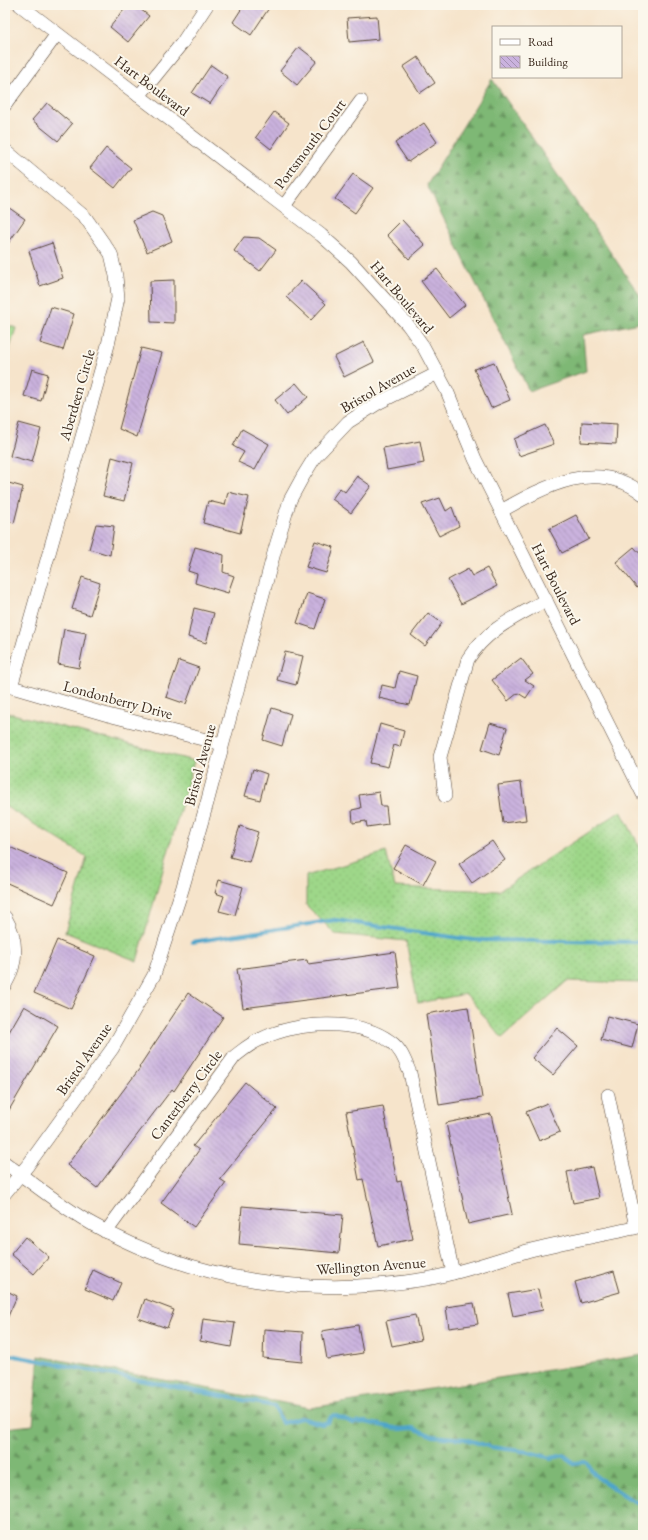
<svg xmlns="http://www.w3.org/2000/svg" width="648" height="1540" font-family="'EB Garamond',serif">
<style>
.grass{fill:url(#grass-dots);stroke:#6c8054}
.forest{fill:url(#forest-firs);stroke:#5c714a}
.park{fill:url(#park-crowns);stroke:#6c8054}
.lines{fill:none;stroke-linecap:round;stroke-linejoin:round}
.stream{stroke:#4da4ca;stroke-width:4}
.building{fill:url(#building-back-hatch)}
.minor-casing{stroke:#574638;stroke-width:14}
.minor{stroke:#fff;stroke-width:13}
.labels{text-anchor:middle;stroke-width:4;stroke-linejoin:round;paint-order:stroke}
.street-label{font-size:15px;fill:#3b2a1e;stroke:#fbf7ec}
</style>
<defs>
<pattern id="grass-dots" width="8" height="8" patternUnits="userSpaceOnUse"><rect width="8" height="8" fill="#9ed789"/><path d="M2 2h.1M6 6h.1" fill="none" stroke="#89b976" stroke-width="1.8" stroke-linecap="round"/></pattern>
<pattern id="forest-firs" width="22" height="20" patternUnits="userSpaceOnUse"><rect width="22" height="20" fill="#7eb875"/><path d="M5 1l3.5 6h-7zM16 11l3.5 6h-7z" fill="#68965f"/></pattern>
<pattern id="park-crowns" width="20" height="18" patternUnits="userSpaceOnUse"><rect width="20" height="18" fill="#9ed789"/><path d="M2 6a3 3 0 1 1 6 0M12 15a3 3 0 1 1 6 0" fill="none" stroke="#89b976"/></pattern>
<pattern id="building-back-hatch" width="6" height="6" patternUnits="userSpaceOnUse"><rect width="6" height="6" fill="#cab2de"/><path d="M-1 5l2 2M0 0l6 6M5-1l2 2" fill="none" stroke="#a591b3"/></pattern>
</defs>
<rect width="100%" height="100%" fill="#fbf7ec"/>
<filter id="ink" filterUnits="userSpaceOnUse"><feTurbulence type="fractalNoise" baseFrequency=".025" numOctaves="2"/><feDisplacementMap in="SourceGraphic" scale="8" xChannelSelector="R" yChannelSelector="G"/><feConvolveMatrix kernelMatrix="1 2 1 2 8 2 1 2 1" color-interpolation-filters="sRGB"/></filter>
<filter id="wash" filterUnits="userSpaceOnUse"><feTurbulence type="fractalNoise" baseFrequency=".012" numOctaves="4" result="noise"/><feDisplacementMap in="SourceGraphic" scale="16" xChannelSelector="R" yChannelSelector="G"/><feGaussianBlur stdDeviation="0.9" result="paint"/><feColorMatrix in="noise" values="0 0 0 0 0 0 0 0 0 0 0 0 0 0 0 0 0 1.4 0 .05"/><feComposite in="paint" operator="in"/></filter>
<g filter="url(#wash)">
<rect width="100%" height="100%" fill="#f6e4cb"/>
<g class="grass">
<polygon points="5,712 194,761 137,961 65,932 87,857 5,806"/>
<polygon points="621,811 643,853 643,983 567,981 502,1038 466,994 418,1003 406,941 335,934 306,905 306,876 386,852 395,887 499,891"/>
</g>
<g class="forest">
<polygon points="492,79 643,300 643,322 583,335 586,371 529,391 427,185"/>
<polygon points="643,1355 643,1535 5,1535 5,1428 33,1425 39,1356 310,1408"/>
</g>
<polygon class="park" points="5,324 16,328 5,364"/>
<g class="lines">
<g class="stream">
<polyline points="642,471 643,471"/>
<polyline points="192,942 335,920 473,940 643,942"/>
<polyline points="5,1354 274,1406 282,1423 301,1418 322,1424 328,1422 331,1417 334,1415 353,1423 365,1422 400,1429 413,1428 433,1436 465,1439 491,1447 529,1452 551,1458 565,1455 573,1463 585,1462 588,1464 591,1470 597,1477 630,1499 643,1505"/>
</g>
</g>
<g id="blocks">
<g class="building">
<polygon points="128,5 135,5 149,16 128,42 110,27"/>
<polygon points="244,5 271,5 251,35 233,22"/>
<polygon points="377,16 379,39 349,42 347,18"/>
<polygon points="299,47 317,61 297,85 280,71"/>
<polygon points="418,57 435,83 420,93 403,67"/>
<polygon points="211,65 228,77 210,104 192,93"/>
<polygon points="47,103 72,124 58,141 32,120"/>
<polygon points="274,112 289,123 271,149 256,137"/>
<polygon points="424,123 437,142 408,162 395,143"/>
<polygon points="106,148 131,168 115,188 90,168"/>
<polygon points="353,174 373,188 355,213 335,199"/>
<polygon points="5,205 25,219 5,248"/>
<polygon points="152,212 162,216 172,241 147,252 133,220"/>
<polygon points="402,220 425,245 409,259 387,235"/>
<polygon points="244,237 259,238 276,250 260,271 234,251"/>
<polygon points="52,243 63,278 40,286 29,251"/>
<polygon points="437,269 465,305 449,318 421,281"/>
<polygon points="174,280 174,323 151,322 150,281"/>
<polygon points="301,281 326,304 311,320 286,297"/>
<polygon points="51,307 74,314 63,350 40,343"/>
<polygon points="364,342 374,362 344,377 334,357"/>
<polygon points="141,348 162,353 137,437 119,429"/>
<polygon points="494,362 510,400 491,408 474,369"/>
<polygon points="32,369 48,374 41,401 24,396"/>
<polygon points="296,383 308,397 287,415 275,400"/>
<polygon points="582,422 617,424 616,444 581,442"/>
<polygon points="19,423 41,429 32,462 10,456"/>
<polygon points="545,425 554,444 519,456 514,439"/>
<polygon points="242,429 269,444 255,470 238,462 244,452 233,446"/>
<polygon points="420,441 424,463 387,470 383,448"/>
<polygon points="112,457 133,463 124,501 103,496"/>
<polygon points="357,476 371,486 351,513 332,499 340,488 345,492"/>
<polygon points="5,482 23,487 14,523 5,520"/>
<polygon points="228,492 249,497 240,533 203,523 208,501 225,505"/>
<polygon points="440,498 446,511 452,507 459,526 439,536 422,504"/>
<polygon points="576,515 589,539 562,553 549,529"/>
<polygon points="96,524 114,526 110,555 89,549"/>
<polygon points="315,541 334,547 326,573 306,567"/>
<polygon points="195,547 224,555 223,572 234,576 228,593 195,583 197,574 188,571"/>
<polygon points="634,547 643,557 643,583 637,588 616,562"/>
<polygon points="487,568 497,586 461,604 448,580 468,569 472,576"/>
<polygon points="82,577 100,583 90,615 72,609"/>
<polygon points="307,593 325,599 315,629 297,623"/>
<polygon points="194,608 214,613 206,643 188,637"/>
<polygon points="428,613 442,623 425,646 411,635"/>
<polygon points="64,629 86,633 79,668 58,664"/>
<polygon points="285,652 303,656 296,685 277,680"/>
<polygon points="521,658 533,674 525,680 534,686 526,698 518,693 508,701 492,680"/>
<polygon points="179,661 199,668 186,704 166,697"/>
<polygon points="399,671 417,676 410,705 379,698 382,685 395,688"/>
<polygon points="272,708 291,714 282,746 263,740"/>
<polygon points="490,723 507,728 499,755 482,749"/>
<polygon points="380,724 404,731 400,747 394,745 388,767 370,763"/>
<polygon points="253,769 267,774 260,800 245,796"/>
<polygon points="521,782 526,820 503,823 498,785"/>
<polygon points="379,792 381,806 386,806 388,824 367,827 366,821 353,823 352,810 361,808 359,795"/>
<polygon points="240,826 258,832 249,862 230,857"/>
<polygon points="492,841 505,860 472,883 459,864"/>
<polygon points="5,845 68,873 54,904 5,882"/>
<polygon points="406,845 436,861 423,885 393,868"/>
<polygon points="219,880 243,887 235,915 219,911 224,896 215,893"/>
<polygon points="57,940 95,956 71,1009 34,993"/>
<polygon points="395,952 400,988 243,1008 237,969 307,960 308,964"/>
<polygon points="188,993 223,1017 174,1091 172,1089 97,1188 67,1165 140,1068 139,1067"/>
<polygon points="24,1006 58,1026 5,1117 5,1039"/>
<polygon points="468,1007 482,1098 439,1105 426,1014"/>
<polygon points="607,1016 638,1024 632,1048 601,1040"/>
<polygon points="557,1028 578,1046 553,1075 532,1058"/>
<polygon points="245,1082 277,1109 220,1179 226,1183 194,1227 161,1203 199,1150 193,1146"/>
<polygon points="547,1103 560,1132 539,1141 526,1112"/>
<polygon points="383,1106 397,1182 401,1181 413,1239 378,1246 363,1179 359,1180 346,1112"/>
<polygon points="491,1114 512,1214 468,1224 446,1123"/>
<polygon points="592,1167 599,1198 573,1203 567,1172"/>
<polygon points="242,1206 343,1215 339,1253 239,1244"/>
<polygon points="25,1237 49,1257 34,1274 11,1254"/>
<polygon points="93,1270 121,1283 113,1301 85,1289"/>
<polygon points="614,1271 620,1292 581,1303 575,1282"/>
<polygon points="538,1289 543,1310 513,1316 508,1294"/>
<polygon points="5,1290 17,1296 5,1323"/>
<polygon points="145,1299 174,1310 167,1328 138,1318"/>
<polygon points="474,1303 478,1324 449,1328 446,1307"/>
<polygon points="415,1315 421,1340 392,1346 386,1321"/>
<polygon points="203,1319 235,1323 231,1347 200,1341"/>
<polygon points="358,1325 363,1353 327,1359 322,1331"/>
<polygon points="264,1329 303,1332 302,1362 263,1358"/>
</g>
</g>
</g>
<g filter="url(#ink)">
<use href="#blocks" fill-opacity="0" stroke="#574638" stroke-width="1"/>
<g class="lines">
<defs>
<g id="minor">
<polyline points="20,5 321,235 351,262 408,325 423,346 447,391 475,459 643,794"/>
<polyline points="139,96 182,43 207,5"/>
<polyline points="5,105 57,34"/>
<polyline points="5,150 85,217 111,254 116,276 118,298 108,345 11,687"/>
<polyline points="284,206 361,101"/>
<path d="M501 511C544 487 597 457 643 494"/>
<polyline points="5,685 108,715 222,744"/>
<path d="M445 796 440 757 468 659C487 629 516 617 546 600"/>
<path d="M5 917C18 939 18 963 5 985"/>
<polyline points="608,1095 636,1227"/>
<path d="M5 1163C34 1184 63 1208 94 1225 196 1282 311 1298 426 1279 461 1273 493 1261 527 1251 565 1241 605 1235 643 1226"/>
<polyline points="5,1193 28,1165 112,1049 154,975 182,890 207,803 275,549 290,500 302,478 315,457 348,422 378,403 438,373"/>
<path d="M106 1232 235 1056C243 1050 251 1043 261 1039 296 1022 358 1017 391 1042 401 1049 405 1061 410 1073L453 1273"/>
</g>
</defs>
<use href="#minor" class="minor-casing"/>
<use href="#minor" class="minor"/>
</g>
</g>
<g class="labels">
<g class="street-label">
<text transform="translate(152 86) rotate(37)" y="5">Hart Boulevard</text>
<text transform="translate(310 144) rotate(-53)" y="5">Portsmouth Court</text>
<text transform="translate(402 297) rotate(50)" y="5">Hart Boulevard</text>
<text transform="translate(378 388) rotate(-30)" y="5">Bristol Avenue</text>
<text transform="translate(77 395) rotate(-74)" y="5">Aberdeen Circle</text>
<text transform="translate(556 584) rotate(63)" y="5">Hart Boulevard</text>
<text transform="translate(118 700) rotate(15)" y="5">Londonberry Drive</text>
<text transform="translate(200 765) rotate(-75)" y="5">Bristol Avenue</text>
<text transform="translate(84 1059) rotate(-55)" y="5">Bristol Avenue</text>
<text transform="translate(186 1095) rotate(-53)" y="5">Canterberry Circle</text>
<text transform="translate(371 1266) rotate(-4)" y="5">Wellington Avenue</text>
</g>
</g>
<rect width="648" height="1540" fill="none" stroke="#fbf7ec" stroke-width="20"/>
<rect x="492" y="26" width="130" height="52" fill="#fbf7ec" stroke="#aea59a"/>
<rect x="500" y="39" width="20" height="6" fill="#ffffff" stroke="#aea59a"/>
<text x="528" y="46" font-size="12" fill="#3b2a1e">Road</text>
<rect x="500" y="56" width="20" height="12" fill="url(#building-back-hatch)" stroke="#aea59a"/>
<text x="528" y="66" font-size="12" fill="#3b2a1e">Building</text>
</svg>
